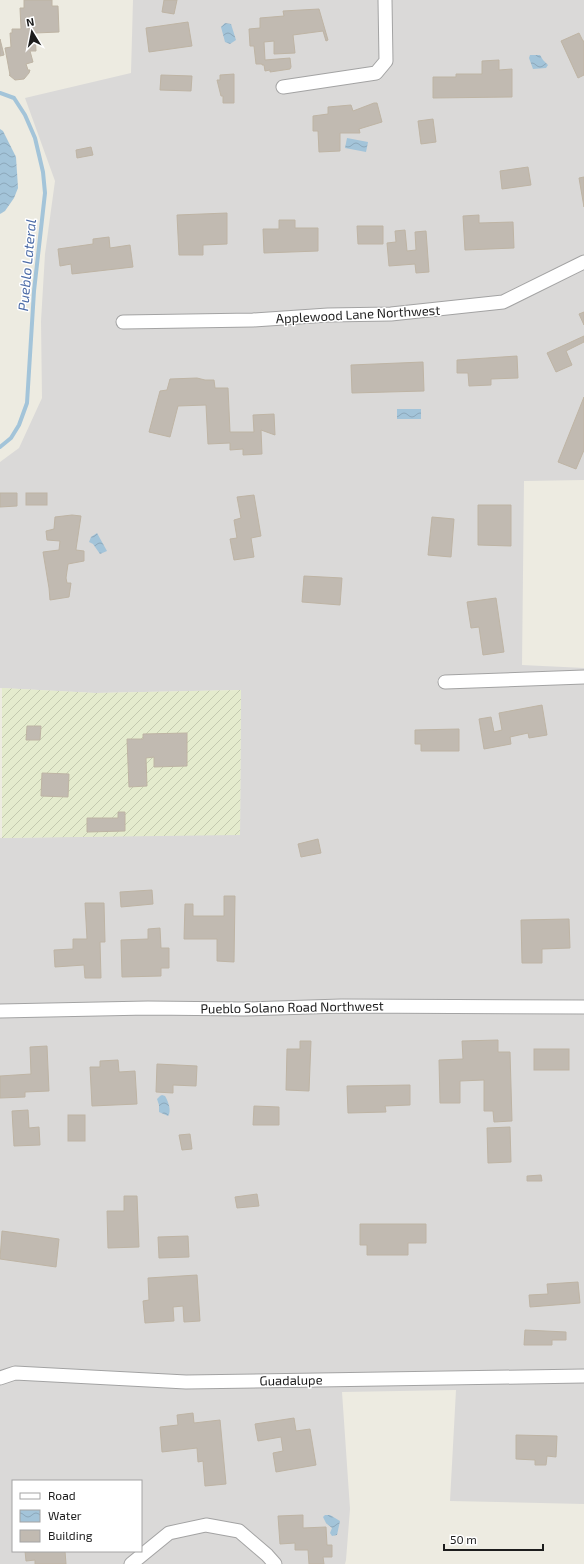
<svg xmlns="http://www.w3.org/2000/svg" width="584" height="1564" font-family="'Exo 2',sans-serif">
<style>
.residential{fill:#dad9d8;fill-rule:evenodd}
.farmland{fill:url(#farmland-furrows)}
.water{fill:url(#water-waves)}
.lines{fill:none;stroke-linecap:round;stroke-linejoin:round}
.stream{stroke:#a3c4d9;stroke-width:4}
.building{fill:#c1bab1;stroke:#beb4a4}
.minor-casing{stroke:#a3a3a3;stroke-width:15}
.minor{stroke:#fff;stroke-width:13}
.labels{text-anchor:middle;stroke-width:3;stroke-linejoin:round;paint-order:stroke}
.street-label{font-size:13px;fill:#1c1c1c;stroke:#fff}
.water-label{font-size:14px;font-style:italic;fill:#4c6ba7;stroke:#fff}
</style>
<defs>
<pattern id="farmland-furrows" width="10" height="10" patternUnits="userSpaceOnUse"><rect width="10" height="10" fill="#e4ebcd"/><path d="M-1 1l2-2M0 10L10 0M9 11l2-2" fill="none" stroke="#c3c9af"/></pattern>
<pattern id="water-waves" width="16" height="10" patternUnits="userSpaceOnUse"><rect width="16" height="10" fill="#a3c4d9"/><path d="M0 5q4-4 8 0t8 0" fill="none" stroke="#8ca8ba"/></pattern>
</defs>
<rect width="100%" height="100%" fill="#edebe1"/>
<path class="residential" d="M133 0H584V480L524 481 522 665 584 668V1504L450 1501 456 1390 342 1392 350 1509 346 1560 345 1564H0V838L240 834 241 690 95 693 0 688V462L19 448 42 398 41 321 45 254 55 181 25 98 131 73ZM13 1481H141V1551H13Z"/>
<polygon class="farmland" points="2,688 95,693 241,690 240,835 2,838"/>
<g class="water">
<polygon points="225,23 231,24 236,40 230,44 225,42 221,27"/>
<polygon points="530,55 540,55 543,60 548,65 546,68 533,69 529,58"/>
<polygon points="0,129 3,131 16,157 18,188 14,198 5,211 0,214"/>
<polygon points="347,138 368,142 366,152 345,148"/>
<rect x="397" y="409" width="24" height="10"/>
<polygon points="97,533 107,551 100,554 93,544 89,542 91,537"/>
<path d="M162 1095 165 1096C168 1101 172 1111 168 1116L159 1112V1105L157 1099 160 1096Z"/>
<polygon points="325,1515 330,1515 340,1521 337,1535 332,1536 330,1533 332,1528 326,1523 323,1517"/>
</g>
<g class="lines">
<polyline class="stream" points="0,93 14,98 25,115 35,138 43,172 45,193 34,291 27,403 19,425 11,438 0,447"/>
</g>
<g class="building">
<polygon points="24,0 52,0 52,6 58,6 59,32 35,33 36,51 30,51 33,62 26,64 28,70 30,70 29,73 24,79 15,80 9,75 10,75 5,48 11,47 10,33 12,33 12,29 21,29 20,8 24,8"/>
<polygon points="164,0 177,0 174,14 162,12"/>
<polygon points="319,9 328,40 326,41 323,31 293,35 295,53 274,54 274,41 264,42 265,60 290,58 291,67 290,69 270,72 270,70 265,71 264,65 262,65 262,64 256,64 254,46 250,46 249,29 260,28 260,18 284,16 283,11"/>
<polygon points="188,22 192,46 149,52 146,28"/>
<polygon points="579,33 583,41 584,41 584,75 578,78 561,41"/>
<polygon points="0,39 4,55 0,56"/>
<polygon points="499,60 499,70 512,69 512,97 433,98 433,77 456,77 456,74 482,74 482,61"/>
<polygon points="234,74 234,103 223,103 223,96 221,96 217,80 220,80 220,75"/>
<polygon points="161,75 192,76 191,91 160,90"/>
<polygon points="374,103 377,103 382,122 359,129 360,133 340,133 340,151 319,152 318,131 313,131 313,116 328,114 328,107 351,105 353,111"/>
<polygon points="433,119 436,142 421,144 418,121"/>
<polygon points="91,147 93,155 77,158 76,150"/>
<polygon points="528,167 531,185 502,189 500,171"/>
<polygon points="584,177 584,207 579,178"/>
<polygon points="227,213 227,244 203,245 203,255 179,255 177,215"/>
<polygon points="479,215 479,223 513,222 514,248 465,250 463,216"/>
<polygon points="279,220 295,220 295,228 318,228 318,251 264,253 263,229 279,229"/>
<polygon points="357,226 383,226 383,244 358,244"/>
<polygon points="405,230 407,251 416,250 415,232 426,231 429,272 416,273 415,264 389,266 387,243 396,242 395,231"/>
<polygon points="109,237 110,248 130,245 133,267 72,274 71,264 60,266 58,249 93,244 93,239"/>
<polygon points="584,312 584,325 579,314"/>
<polygon points="584,336 584,342 566,351 572,365 556,372 547,353"/>
<polygon points="517,356 518,378 491,379 491,385 469,386 468,373 457,373 457,360"/>
<polygon points="423,362 424,391 352,393 351,365"/>
<polygon points="197,378 205,380 214,380 215,388 228,388 230,432 254,432 253,415 274,414 275,435 261,430 262,454 243,455 243,449 230,450 230,443 208,444 206,405 178,406 170,437 149,432 160,391 167,390 170,379"/>
<polygon points="584,397 584,450 576,469 558,462"/>
<polygon points="0,493 17,493 17,506 0,507"/>
<rect x="26" y="493" width="21" height="12"/>
<polygon points="254,495 261,536 251,538 254,557 234,560 230,539 237,538 234,520 241,518 237,497"/>
<polygon points="478,505 511,505 511,546 478,545"/>
<polygon points="72,515 81,516 76,549 76,550 84,551 84,561 68,564 66,578 67,583 71,583 69,597 50,600 49,588 43,552 59,550 60,541 47,540 46,531 54,529 55,517"/>
<polygon points="432,517 454,519 451,557 428,555"/>
<polygon points="304,576 342,578 340,605 302,602"/>
<polygon points="496,598 504,652 483,655 479,627 471,628 467,602"/>
<polygon points="542,705 547,735 529,738 528,733 510,737 511,744 484,749 479,719 491,717 494,732 502,730 499,713"/>
<polygon points="27,726 41,726 40,740 26,740"/>
<polygon points="459,729 459,751 421,751 421,744 415,744 415,730"/>
<polygon points="187,733 187,766 154,767 154,757 146,758 147,786 129,787 127,739 143,739 143,734"/>
<polygon points="42,773 69,774 68,797 41,796"/>
<polygon points="118,812 125,812 125,831 87,832 87,818 118,818"/>
<polygon points="318,839 321,853 301,857 298,844"/>
<polygon points="152,890 153,904 121,907 120,892"/>
<polygon points="224,896 235,896 234,962 217,961 217,939 184,939 185,904 193,904 193,916 224,916"/>
<polygon points="85,903 104,903 105,942 100,942 101,978 85,978 84,965 55,967 54,950 73,949 73,939 87,939"/>
<polygon points="569,919 570,948 542,949 542,963 522,963 521,920"/>
<polygon points="160,928 161,948 169,948 169,968 161,968 161,976 122,977 121,940 148,939 148,929"/>
<polygon points="498,1040 498,1052 510,1052 512,1121 494,1122 493,1111 484,1111 484,1080 460,1081 460,1103 440,1103 439,1060 463,1059 462,1041"/>
<polygon points="300,1041 311,1041 309,1091 286,1090 287,1049 300,1049"/>
<polygon points="47,1046 49,1091 25,1092 25,1097 0,1098 0,1076 31,1074 30,1047"/>
<rect x="534" y="1049" width="35" height="21"/>
<polygon points="118,1060 119,1072 135,1071 137,1104 92,1106 90,1067 100,1067 100,1061"/>
<polygon points="157,1064 197,1066 196,1086 173,1085 173,1093 156,1092"/>
<polygon points="410,1085 410,1105 385,1106 386,1112 348,1113 347,1086"/>
<polygon points="254,1106 279,1107 279,1125 253,1125"/>
<polygon points="28,1110 29,1128 39,1127 40,1145 14,1146 12,1111"/>
<rect x="68" y="1115" width="17" height="26"/>
<polygon points="510,1127 511,1162 488,1163 487,1128"/>
<polygon points="190,1134 192,1149 182,1150 179,1135"/>
<polygon points="541,1175 542,1181 527,1181 527,1176"/>
<polygon points="257,1194 259,1206 237,1208 235,1197"/>
<polygon points="124,1196 137,1196 139,1247 108,1248 107,1211 124,1211"/>
<polygon points="360,1224 426,1224 426,1243 408,1243 408,1255 367,1255 367,1245 360,1245"/>
<polygon points="2,1231 59,1239 56,1267 0,1259"/>
<polygon points="188,1236 189,1257 159,1258 158,1237"/>
<polygon points="197,1275 200,1321 184,1322 183,1306 173,1307 174,1321 145,1323 143,1301 149,1300 148,1278"/>
<polygon points="578,1282 580,1303 530,1307 529,1295 548,1294 547,1284"/>
<polygon points="525,1330 566,1332 566,1340 552,1340 552,1345 524,1345"/>
<polygon points="193,1413 194,1423 220,1420 226,1484 205,1486 203,1461 198,1462 197,1448 162,1452 160,1427 178,1425 177,1415"/>
<polygon points="294,1418 296,1431 310,1429 316,1465 276,1472 273,1453 283,1451 281,1437 258,1441 255,1424"/>
<polygon points="516,1435 557,1436 556,1457 547,1456 546,1465 535,1465 535,1460 516,1459"/>
<polygon points="303,1515 303,1528 326,1527 327,1545 332,1545 332,1557 323,1557 324,1564 309,1564 308,1550 295,1550 295,1543 280,1544 278,1516"/>
<polygon points="25,1551 65,1551 66,1564 35,1564 35,1560 26,1561"/>
</g>
<g class="lines">
<defs>
<g id="minor">
<polyline points="283,87 376,73 386,61 385,0"/>
<polyline points="123,322 253,320 328,315 391,314 503,302 584,262"/>
<polyline points="445,682 584,677"/>
<polyline points="0,1011 148,1008 244,1009 341,1006 584,1007"/>
<polyline points="0,1378 15,1373 186,1382 584,1376"/>
<polyline points="131,1564 169,1533 206,1525 239,1531 267,1555 275,1564"/>
</g>
</defs>
<use href="#minor" class="minor-casing"/>
<use href="#minor" class="minor"/>
</g>
<g class="labels">
<g class="street-label">
<text transform="translate(358 314) rotate(-3)" y="5">Applewood Lane Northwest</text>
<text transform="translate(292 1007) rotate(-1)" y="5">Pueblo Solano Road Northwest</text>
<text transform="translate(291 1380) rotate(-1)" y="5">Guadalupe</text>
</g>
<g class="water-label">
<text transform="translate(27 265) rotate(-85)" y="5">Pueblo Lateral</text>
</g>
</g>
<rect x="12" y="1480" width="130" height="72" fill="#ffffff" stroke="#a4a4a4"/>
<rect x="20" y="1493" width="20" height="6" fill="#ffffff" stroke="#a4a4a4"/>
<text x="48" y="1500" font-size="12" fill="#1c1c1c">Road</text>
<rect x="20" y="1510" width="20" height="12" fill="url(#water-waves)" stroke="#a4a4a4"/>
<text x="48" y="1520" font-size="12" fill="#1c1c1c">Water</text>
<rect x="20" y="1530" width="20" height="12" fill="#c1bab1" stroke="#a4a4a4"/>
<text x="48" y="1540" font-size="12" fill="#1c1c1c">Building</text>
<g transform="translate(32 32) rotate(350)" stroke="#ffffff" stroke-width="3" paint-order="stroke">
<path d="M0-3L7 15L0 10L-7 15Z" fill="#1c1c1c"/>
<text y="-6" font-size="11" font-weight="bold" text-anchor="middle" fill="#1c1c1c">N</text>
</g>
<path d="M444 1544v6h99v-6" fill="none" stroke="#1c1c1c" stroke-width="2"/>
<text x="450" y="1544" font-size="12" fill="#1c1c1c" stroke="#ffffff" stroke-width="3" paint-order="stroke">50 m</text>
</svg>
